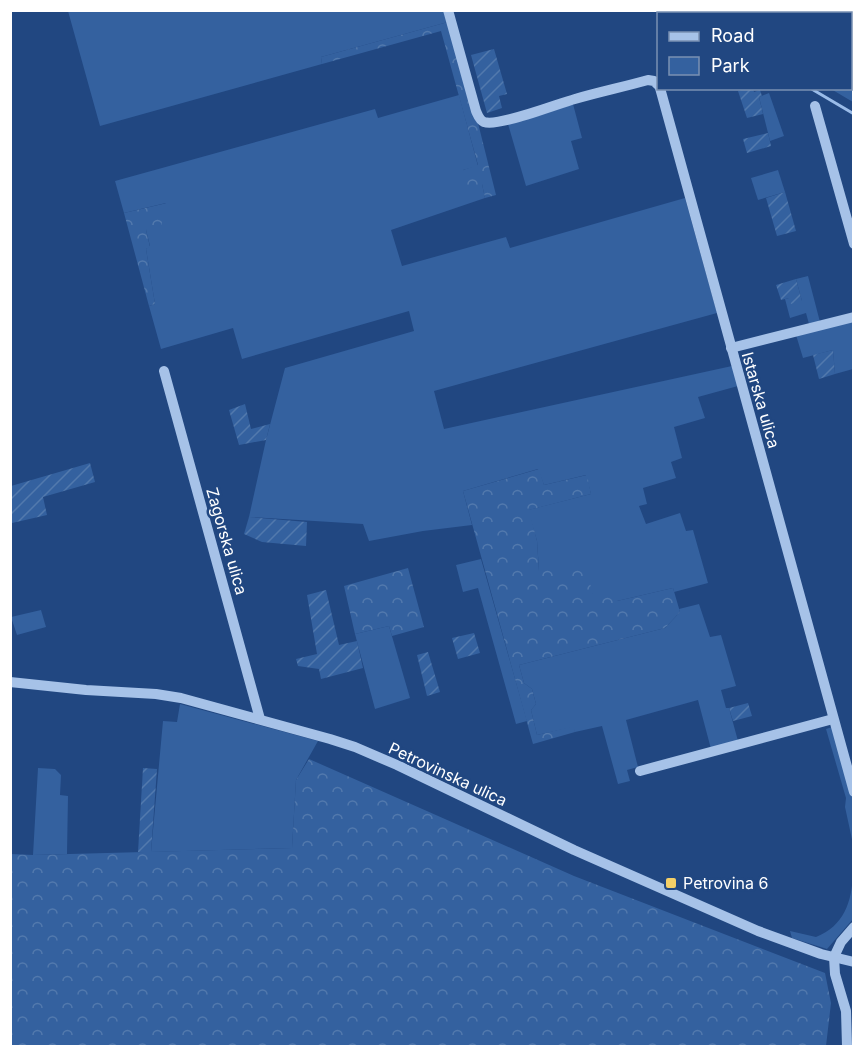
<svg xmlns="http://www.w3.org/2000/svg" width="864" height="1057" font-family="Inter,sans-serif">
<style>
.green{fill:#34619f}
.forest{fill:url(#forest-crowns)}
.garden{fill:url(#garden-furrows)}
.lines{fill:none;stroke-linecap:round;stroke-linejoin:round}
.stream{stroke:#9abce9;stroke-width:3}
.minor{stroke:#a6c2e8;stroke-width:10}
.poi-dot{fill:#f5d067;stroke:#214781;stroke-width:2}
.labels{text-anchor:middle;stroke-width:5;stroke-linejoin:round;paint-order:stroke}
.street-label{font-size:16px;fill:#fff;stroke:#214781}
.poi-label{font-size:16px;fill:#fff;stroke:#214781;text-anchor:start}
</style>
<defs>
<pattern id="forest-crowns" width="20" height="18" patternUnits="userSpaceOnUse" patternTransform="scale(1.5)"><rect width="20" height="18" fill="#34619f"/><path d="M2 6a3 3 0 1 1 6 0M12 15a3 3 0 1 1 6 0" fill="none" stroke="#5279ad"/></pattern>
<pattern id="garden-furrows" width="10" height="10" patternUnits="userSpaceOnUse" patternTransform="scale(1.5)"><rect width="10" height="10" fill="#34619f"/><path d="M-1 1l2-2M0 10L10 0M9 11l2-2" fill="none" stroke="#5279ad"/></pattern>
</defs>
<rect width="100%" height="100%" fill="#214781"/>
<g class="green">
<polygon points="445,10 448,22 321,57 322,64 100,126 68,11"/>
<polygon points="769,93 784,136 770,141 759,97"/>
<polygon points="459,95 478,166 463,170 482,184 485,198 391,230 402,266 506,237 510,248 685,198 717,313 434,391 444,429 732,366 738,386 698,397 705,418 674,427 682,458 671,462 676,478 643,488 647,504 639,506 646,524 680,513 686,531 693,530 708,583 674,592 673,588 617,601 593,594 539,571 537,541 528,510 591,494 586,475 544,485 538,469 463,491 472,525 423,531 369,541 363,524 249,517 266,440 285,368 414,331 409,311 242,359 233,328 161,349 149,306 155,304 146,249 150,246 146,230 166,203 124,213 115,181 375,109 378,118"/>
<polygon points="573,104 582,138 571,141 579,169 526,186 508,124"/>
<polygon points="778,170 785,192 758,200 751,178"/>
<polygon points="808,276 820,322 809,324 806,313 790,318 785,299 789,298 802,301 796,279"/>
<polygon points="853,321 853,369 835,374 833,350 803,358 796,335"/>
<polygon points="481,559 527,721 516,724 478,588 463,592 456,565"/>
<polygon points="699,604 710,637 721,635 736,686 721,690 726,708 729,708 738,741 711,749 698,700 626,720 638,767 627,770 630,781 618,784 602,726 575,732 573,727 537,735 531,710 536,704 532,689 524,683 519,665 665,628 680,612 679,609"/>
<polygon points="41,610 46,627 17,635 11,617"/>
<polygon points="389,626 410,698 375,709 355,634"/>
<polygon points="180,704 318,741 296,780 292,848 151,852 163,721 177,722"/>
<polygon points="832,727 853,801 853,844 845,807 846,798 826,729"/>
<polygon points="38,768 55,769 61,775 60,795 68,796 67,854 33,855"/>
<path d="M853 873V919L827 949 792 938 790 931 816 937C844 926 852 902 853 873Z"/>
</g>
<g class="forest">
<polygon points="724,11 853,11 853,102 831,89 850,88 850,14 726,14"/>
<polygon points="448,22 479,127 496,195 485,198 482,184 468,188 463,170 478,165 441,31 322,64 321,57"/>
<polygon points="167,203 161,226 146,230 150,247 146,249 155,304 149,306 124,213"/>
<polygon points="539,469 544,485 587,475 591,494 529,510 537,541 539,571 585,566 593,594 615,592 617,601 673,588 680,612 665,628 519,665 524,683 532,689 536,704 531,710 537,735 574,726 575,732 533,744 463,491"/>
<polygon points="408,568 424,627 392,636 389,626 355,634 344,586"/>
<polygon points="309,759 574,876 825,973 831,1003 826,1046 11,1046 10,854 33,855 292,848 296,780"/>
</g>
<g class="garden">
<polygon points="494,49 507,94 499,96 502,108 487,113 471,55"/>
<polygon points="745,89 753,89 754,92 760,90 762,96 759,97 763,114 747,118 738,91"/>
<polygon points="768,133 771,146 747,153 743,139"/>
<polygon points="785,192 796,231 777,236 766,198"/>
<polygon points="796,279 802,301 791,304 789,298 781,300 776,285"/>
<polygon points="833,350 835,374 819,379 813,355"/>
<polygon points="245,404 251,429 270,424 266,440 239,445 229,410"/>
<polygon points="90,463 95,482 43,497 47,515 12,523 11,486"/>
<polygon points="249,517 307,522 306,546 262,542 244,534"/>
<polygon points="326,590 339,645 357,641 363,668 321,679 319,669 298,666 296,659 317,654 307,595"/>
<polygon points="474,633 480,653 458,659 452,638"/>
<polygon points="428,652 440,692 427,696 417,655"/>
<polygon points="748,703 752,716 733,721 729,708"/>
<polygon points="143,768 157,769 151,852 138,852"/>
</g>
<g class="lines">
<g class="stream">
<polyline points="711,10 713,14"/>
<polyline points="810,88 854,114"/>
</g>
<g class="minor">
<path d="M448 10 476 111C478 115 479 120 484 122 499 127 557 104 575 99 599 92 623 87 648 80L654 81 658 85"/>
<polyline points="660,88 854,792"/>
<polyline points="815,106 854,244"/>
<polyline points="731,348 854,317"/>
<polyline points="164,371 260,719"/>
<polyline points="10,682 86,690 156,694 181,698 330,739 355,747 397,765 574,850 758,931 821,954 854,962"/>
<polyline points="640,771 833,719"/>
<polyline points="847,1046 846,1011 835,974 834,957 841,942 854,927"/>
</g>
</g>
<rect class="poi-dot" x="665" y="877" width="12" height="12" rx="3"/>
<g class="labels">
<g class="street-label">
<text transform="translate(761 400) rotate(74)" y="6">Istarska ulica</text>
<text transform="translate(227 541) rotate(74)" y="6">Zagorska ulica</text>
<text transform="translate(448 774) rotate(25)" y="6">Petrovinska ulica</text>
</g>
<g class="poi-label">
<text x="683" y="889">Petrovina 6</text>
</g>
</g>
<rect width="864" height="1057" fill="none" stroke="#ffffff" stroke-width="24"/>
<rect x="657" y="12" width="195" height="78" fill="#214781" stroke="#7a91b3" stroke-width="1.5"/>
<rect x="669" y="32" width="30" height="9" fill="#a6c2e8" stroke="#7a91b3" stroke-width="1.5"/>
<text x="711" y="42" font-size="18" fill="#ffffff">Road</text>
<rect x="669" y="57" width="30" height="18" fill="#34619f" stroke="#7a91b3" stroke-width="1.5"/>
<text x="711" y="72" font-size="18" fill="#ffffff">Park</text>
</svg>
